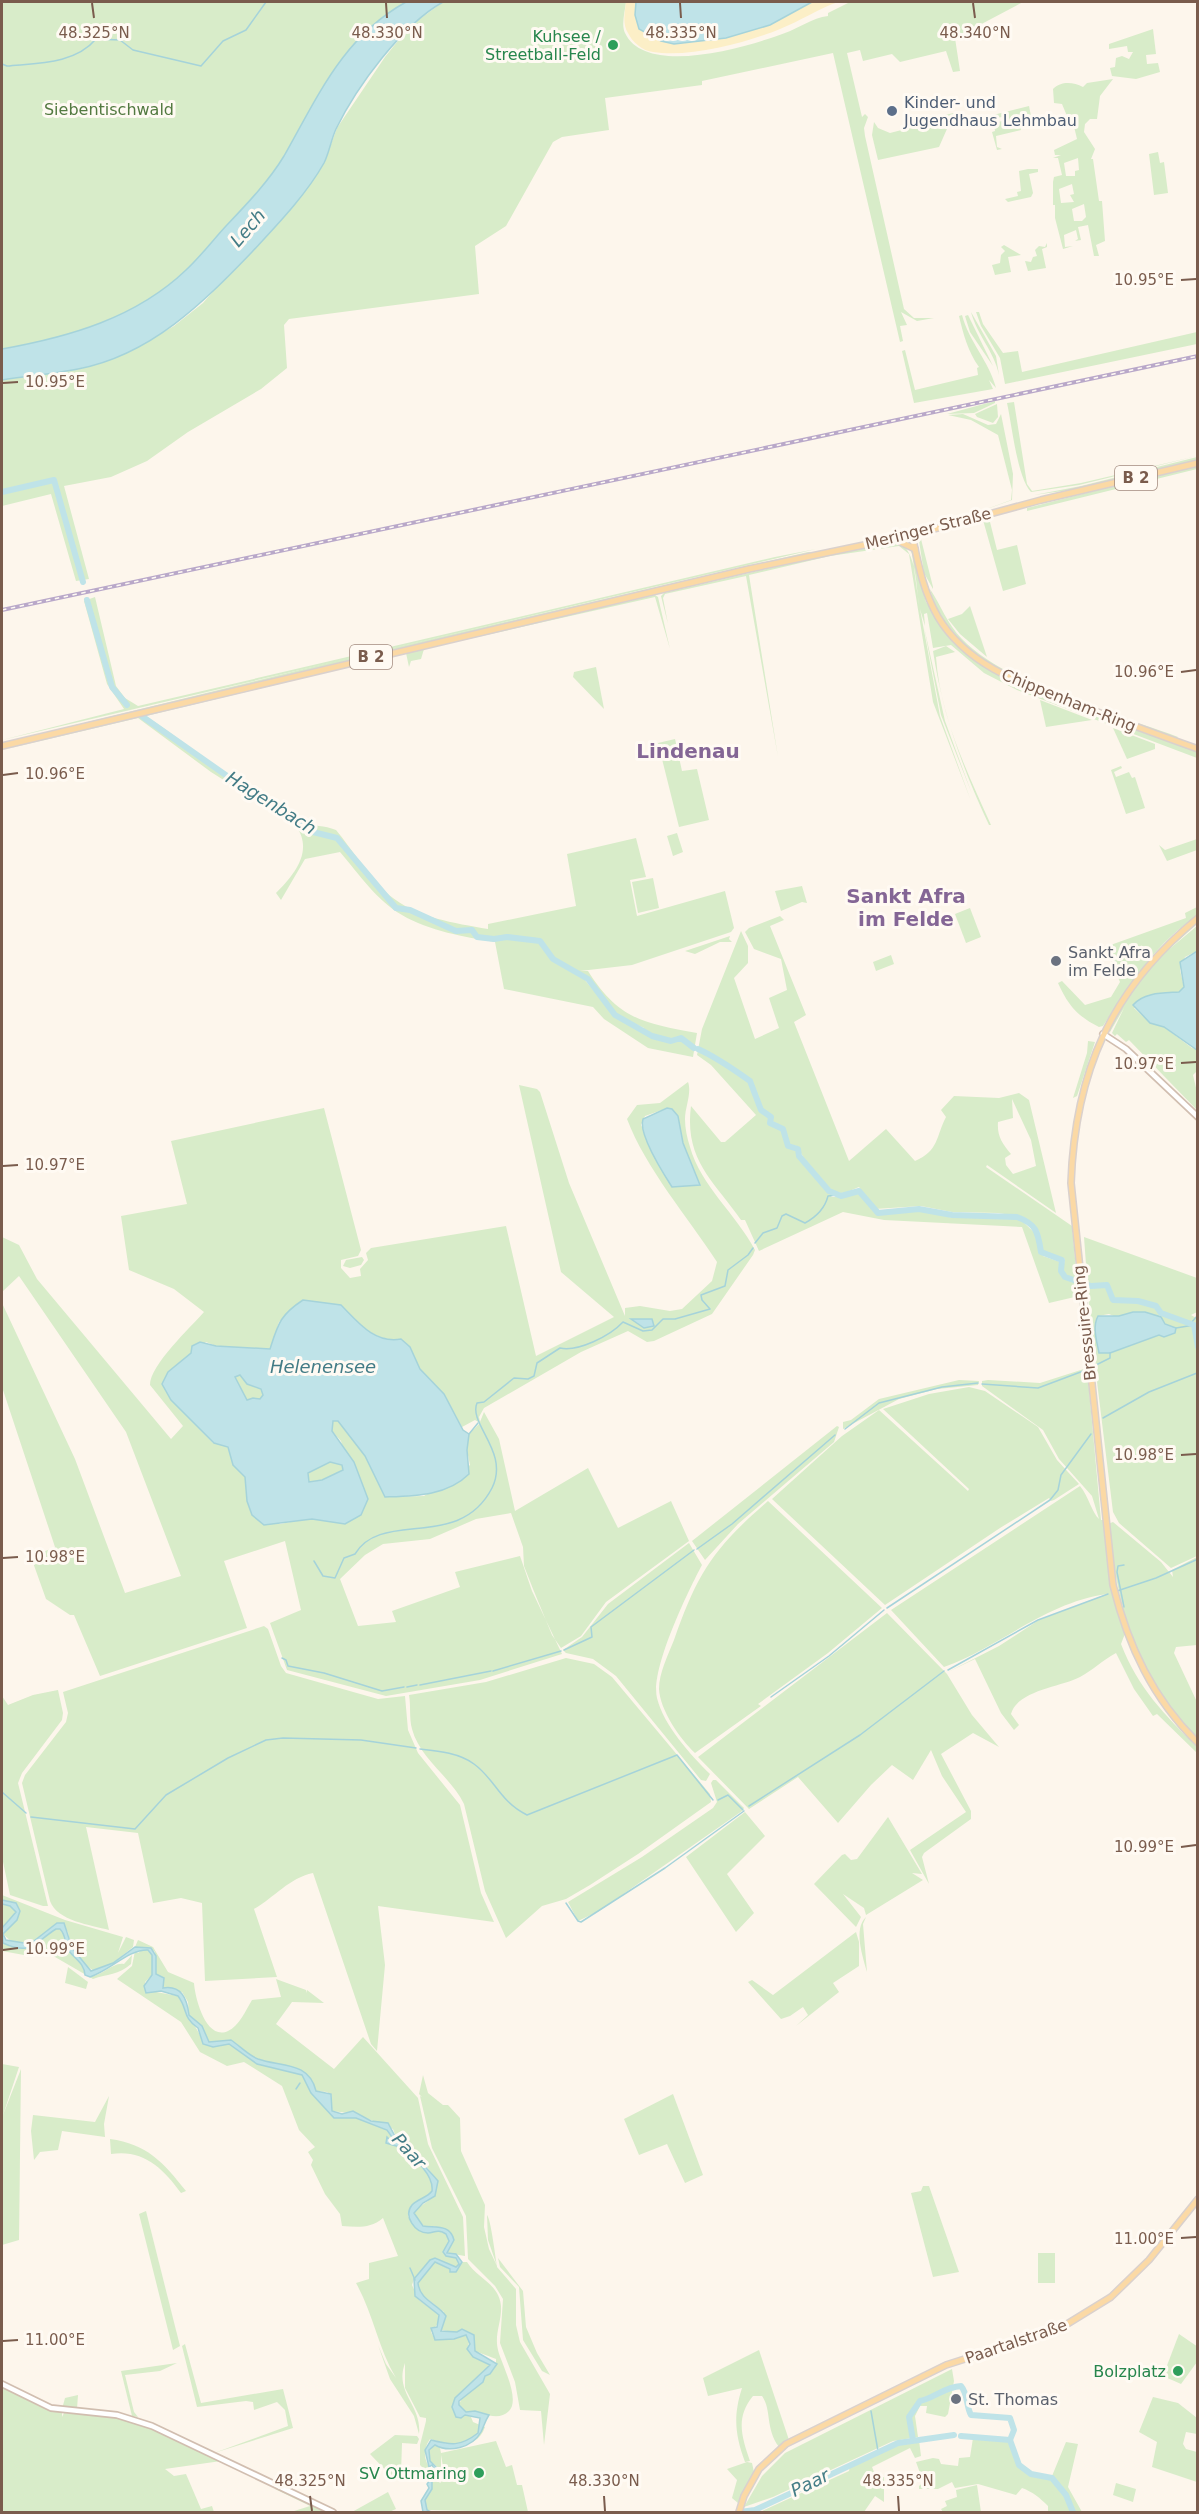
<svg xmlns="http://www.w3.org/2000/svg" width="1199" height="2514" font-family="'DejaVu Sans',sans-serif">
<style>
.green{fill:#d8ecc9;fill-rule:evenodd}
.sand{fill:#fcefc7}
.water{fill:#bfe3e8;stroke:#a5d3da;stroke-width:1.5;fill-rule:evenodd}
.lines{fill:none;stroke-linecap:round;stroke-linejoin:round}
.stream{stroke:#a5d3da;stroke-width:1.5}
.river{stroke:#bfe3e8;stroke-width:6}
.minor-casing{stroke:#d1beb0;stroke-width:8}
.major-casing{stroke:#dad1cd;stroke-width:8}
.minor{stroke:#fff;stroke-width:4.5}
.major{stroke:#fbd9a5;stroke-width:5}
.rail-casing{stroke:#b9a8c9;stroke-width:4}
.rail{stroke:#fffaf3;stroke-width:1.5;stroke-dasharray:4.5;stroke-linecap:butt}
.ticks{fill:none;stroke:#7a5c4d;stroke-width:2}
.leisure-dot{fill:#2e9e5b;stroke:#fffaf3;stroke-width:2}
.service-dot{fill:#5c6f8a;stroke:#fffaf3;stroke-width:2}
.worship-dot{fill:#6b7280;stroke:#fffaf3;stroke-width:2}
.labels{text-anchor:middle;stroke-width:6;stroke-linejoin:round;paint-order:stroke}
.shield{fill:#fffaf3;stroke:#a28b7f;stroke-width:1.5}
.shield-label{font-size:15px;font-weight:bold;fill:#7a5c4d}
.leisure-label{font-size:16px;fill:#27864d;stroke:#fffaf3;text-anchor:end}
.service-label{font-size:16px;fill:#4e5e75;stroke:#fffaf3;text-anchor:start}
.park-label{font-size:16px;fill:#537a41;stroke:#fffaf3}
.street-label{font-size:16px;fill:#7a5c4d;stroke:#fffaf3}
.worship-label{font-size:16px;fill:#5b616d;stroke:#fffaf3;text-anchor:start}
.water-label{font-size:18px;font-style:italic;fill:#437c86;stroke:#fffaf3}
.quarter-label{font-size:20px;font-weight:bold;fill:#846695;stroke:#fffaf3}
.ticks-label{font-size:15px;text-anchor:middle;fill:#7a5c4d;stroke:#fffaf3;stroke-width:6;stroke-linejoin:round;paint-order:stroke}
</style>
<rect width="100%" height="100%" fill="#fdf6ec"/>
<g class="green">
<path d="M2 2H406C343 37 318 96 284 156 269 181 246 205 226 226 213 240 201 256 186 270 136 318 69 337 2 349Z"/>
<path d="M443 2H626C625 11 621 25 625 33 646 78 750 46 785 33 799 28 812 18 828 16V13L850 2H1023L955 38 960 71 953 72 946 51 900 62 892 54 863 61 860 50 847 53 862 117 865 114 868 117 864 128 865 136 904 309 914 318H934L917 321 901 312 907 325 900 326 903 341 900 342 833 53 702 81V85L605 98 609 130 562 137 553 142 506 226 475 246 479 294 289 319 284 325 287 368 261 389 188 432 147 461 111 477 64 486 89 579 76 581 51 494 2 506V380L80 369 129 352 174 326 203 303 324 163 337 128 385 57 409 27Z"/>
<polygon points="1153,29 1156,54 1146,55 1147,64 1158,63 1160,72 1136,79 1112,76 1110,68 1115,67 1116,58 1122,56 1129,59 1133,52 1128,52 1127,46 1109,49 1109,44"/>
<path d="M1113 79 1100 96 1097 119H1090L1085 124 1084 132 1095 149 1091 159H1093L1099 201H1102L1105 241 1096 245 1099 256H1094L1088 225 1078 227 1081 240 1075 241 1078 239 1076 230 1064 235 1065 247 1073 246 1063 249 1055 218V205H1053V182L1054 177 1062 175 1058 158H1053L1061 155H1055L1054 150 1077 139 1072 118 1067 116 1062 104 1054 103 1053 89C1061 81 1073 82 1083 87L1087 83ZM1078 158 1079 170 1075 171V176H1066L1064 163ZM1072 184 1074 194 1070 195 1074 202 1061 203 1059 189ZM1084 204 1086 217 1082 221H1074L1072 209Z"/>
<polygon points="1029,106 1031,116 1028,114 1019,116 1021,130 996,136 997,147 1002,149 997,150 992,132 995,131 994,123 1002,121 1002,117 989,119 989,116"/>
<polygon points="954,113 939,147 878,160 872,135 874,122 878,128 890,133 921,125 926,119"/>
<polygon points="1158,152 1160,163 1164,162 1168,193 1154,195 1149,154"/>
<polygon points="1028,169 1038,169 1038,172 1029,174 1033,193 1031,197 1008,202 1005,199 1018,196 1017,192 1021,191 1019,171"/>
<polygon points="1047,243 1047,247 1042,249 1046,268 1028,271 1025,261 1031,262 1033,257 1037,256 1035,250 1039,246 1045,247"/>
<polygon points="1004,245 1021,255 1008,257 1011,272 995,275 992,265 1000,263 1001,255 1005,251 1001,247"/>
<path d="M971 312 996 356 999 375C994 351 977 335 971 312Z"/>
<polygon points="976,312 979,312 983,324 1003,353 1018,351 1022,372 1197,332 1197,344 1005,384 1000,358 981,326"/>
<path d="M962 315C969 342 989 361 996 388L989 380 993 389 914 403 902 351 905 350 915 390 978 375 977 368 979 367C968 352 963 333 959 316Z"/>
<polygon points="968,315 993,366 970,332 965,316"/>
<polygon points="995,401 995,403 974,413 947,414"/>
<path d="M1014 402 1027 484 1032 491 1081 483 1197 456 1079 485 1031 492C1017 477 1012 425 1007 403Z"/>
<polygon points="997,404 998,417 993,423 977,417 975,414"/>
<polygon points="963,414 988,425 996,424 1001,414 1013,474 1012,500 973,514 1011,500 1012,490 998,435 971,420 948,415"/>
<polygon points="1197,457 1197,460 1077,489 1034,495 1081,486"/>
<polygon points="1197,465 1197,469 1027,511 1027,508 1142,479 1145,480"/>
<polygon points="989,518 997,550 1017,545 1026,584 1003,591 983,520"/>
<polygon points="921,539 933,587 933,589 924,573 919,541"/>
<path d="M898 542C917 551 916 586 919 605L912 554 909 547 913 553 926 602 954 641 987 669 1024 687 1197 752V758L1017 690 984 673 951 645 933 648 927 613 924 614 925 626 920 609 940 716 971 801 933 702 909 554 899 546 830 556 749 575 778 757 746 576 665 594 663 598 668 624 661 596 664 593 835 553Z"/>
<polygon points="816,549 2,740 124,709 107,684 84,601 95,597 116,686 125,698 138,706 775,557"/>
<polygon points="808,552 816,552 2,743 332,662"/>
<path d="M930 589C941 605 947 624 962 639 1006 685 1117 714 1178 737L1176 739C1144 727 1112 715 1081 703 1024 682 945 657 930 589Z"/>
<polygon points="655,595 658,597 670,649 655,597 424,649 421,659 411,661 409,667 406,653 412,651"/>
<polygon points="970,606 987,657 960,634 948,619 962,614"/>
<polygon points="924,627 945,721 972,794 941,715"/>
<path d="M946 646 955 652 936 657C940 716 967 772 991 825H989C963 770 942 712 933 651Z"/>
<path d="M403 654 146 716C197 750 248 794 302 821 314 827 324 825 336 830 352 849 370 879 389 895 417 918 454 923 488 929V924L576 906 567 854 636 838 646 877 630 880 637 916 725 891 734 928 731 932 632 965 580 971H588C619 1020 644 1023 697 1033L693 1057 648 1048 604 1019 593 1007 504 989 495 942C465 937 429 931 402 915 377 901 359 874 340 852L305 859 281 900 276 893C294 875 314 851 296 826L211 772 138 718 2 750 143 714ZM580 973 589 979 617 1015 644 1028 643 1031 615 1016 584 979 578 976Z"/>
<polygon points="596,667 604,709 573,677 574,672"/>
<polygon points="1040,700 1092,720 1046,727"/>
<polygon points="1113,728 1155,744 1155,749 1127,759"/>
<polygon points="675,739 682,771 697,769 709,820 679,827 658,743"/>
<polygon points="1121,766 1122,768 1114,772 1116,777 1129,772 1132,778 1135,777 1145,808 1126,814 1111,770"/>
<polygon points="677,833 683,852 673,856 667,836"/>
<polygon points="1197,839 1197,850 1167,861 1159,845 1165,850"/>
<polygon points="653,878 659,908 638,913 632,882"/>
<polygon points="802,886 807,903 802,902 781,911 775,891"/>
<path d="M1197 907V916C1155 943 1130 985 1103 1026L1099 1027C1077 1016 1068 1005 1058 983L1062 981 1085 1005 1111 997 1120 982 1105 947 1186 918 1185 913Z"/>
<polygon points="970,908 981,937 966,943 955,914"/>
<path d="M780 916 784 920 770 926 806 1015 794 1022 849 1161 886 1129 915 1161C939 1151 936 1136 946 1117L941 1110 954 1096 999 1098 1019 1093 1029 1100 1056 1213 987 1165 986 1167 1072 1226 1077 1280 1066 1276 1063 1269 1065 1259 1042 1250 1039 1231 1024 1217 998 1213 952 1212 921 1206 875 1209 859 1187C854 1189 846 1193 841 1193 826 1193 803 1158 797 1146L789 1145 785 1129 774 1124 771 1114 763 1110 752 1082 747 1079 760 1103V1112L768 1117 771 1126 783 1131 787 1147 796 1150 823 1186 833 1194 831 1197H840L858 1192 878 1214 923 1210 953 1218 992 1216 1020 1219 1038 1236 1043 1256 1060 1262C1060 1277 1065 1279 1078 1284L1079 1296 1049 1303 1022 1227 884 1220 843 1212 759 1251 745 1220H741C714 1181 684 1160 691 1106L721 1142H725L756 1115 711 1065 697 1055 702 1029 741 931 748 946V963L734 978 755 1039 779 1028 769 998 787 990 781 959 754 949 745 932 749 928ZM1012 1099 1031 1140 1036 1166 1013 1174 1006 1165 1005 1158 1011 1154C1002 1143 997 1136 998 1122L1013 1118Z"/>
<path d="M1197 921V924L1167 951 1197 926V951L1185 957 1180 970 1184 987 1179 992H1167L1134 1008 1150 1023 1164 1027 1192 1048 1197 1049V1071L1193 1075 1197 1092V1115L1195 1113 1197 1110 1129 1040 1126 1042 1117 1034 1115 1036 1112 1033 1124 1008 1110 1032V1029C1132 984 1161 955 1197 921Z"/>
<polygon points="730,936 729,939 732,942 720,942 695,954 685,951"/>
<polygon points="891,955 894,964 876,971 873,962"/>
<polygon points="1088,1041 1095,1042 1077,1096 1073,1098 1087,1053"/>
<path d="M688 1082C692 1093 685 1107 685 1119 685 1128 687 1138 690 1147 701 1186 736 1214 755 1250L753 1255 712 1314 654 1341 647 1342 628 1331 581 1352 484 1408 479 1417 480 1422 484 1412 499 1439 515 1511 588 1468 618 1528 671 1501 689 1541 606 1602 581 1636 561 1648 552 1635 533 1589 524 1566 523 1547 511 1513 476 1519 430 1539 383 1544 365 1555 340 1579 358 1626 396 1622 392 1611 460 1587 455 1572 520 1556 532 1591 562 1654 480 1680 386 1696 287 1670 270 1623 301 1610 285 1541 224 1561 247 1628 100 1676 74 1615H70L46 1599 31 1557 55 1547 2 1387V1303L75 1459 125 1593 181 1576 126 1432 19 1276 2 1292V1237L19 1245 37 1279 171 1439 183 1426 150 1385C150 1365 190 1328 204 1312L174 1289 129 1270 121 1216 187 1204 171 1141 324 1108 361 1250 358 1256 341 1260V1268L350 1278 361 1276 360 1269 368 1260 366 1253 371 1248 506 1226 536 1356 614 1317 561 1272 519 1085 537 1089 540 1092 569 1183 625 1316V1308L640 1306 670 1311 682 1309 712 1281 717 1262C688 1217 646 1169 627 1119L637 1105 660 1103ZM662 1110 678 1116 683 1143 700 1185 672 1187 641 1125 645 1116ZM303 1300 341 1305C357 1321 374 1343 401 1339L410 1347 420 1369 444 1394 462 1427 475 1420 480 1423 469 1434 467 1450 470 1465 424 1496 385 1497 365 1456 338 1421H333L332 1431 341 1441 361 1515 344 1523 312 1518 280 1524 247 1501 245 1477 233 1465 228 1446 213 1443 171 1400 168 1372 206 1342 216 1346 270 1349 279 1322Z"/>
<path d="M1084 1237 1197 1278V1312L1191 1315 1198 1319 1197 1556 1171 1568 1119 1523 1113 1512 1091 1333ZM1109 1314 1159 1335 1110 1353 1098 1316Z"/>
<polygon points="362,1257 364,1260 361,1265 350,1268 343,1266 346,1260"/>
<path d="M1087 1368 1101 1520H1105L1113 1586 1126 1631 1121 1644C1138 1688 1164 1714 1197 1747V1753L1157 1714 1153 1716 1134 1689 1116 1653C1103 1660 1093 1670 1080 1677 1061 1687 1018 1690 1011 1714L1019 1725 1014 1730 1001 1713 975 1659 948 1672 999 1646 1039 1620 1107 1594C1044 1603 1002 1646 944 1667L891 1610 1080 1486C1089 1497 1092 1513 1099 1519L1092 1496 1059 1459 1043 1430 982 1386V1381L988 1380 1040 1383Z"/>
<polygon points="240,1375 261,1389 263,1395 260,1399 247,1401 235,1377"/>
<polygon points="959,1380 979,1381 978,1385 937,1389 899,1399 843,1429 843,1422 851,1420 879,1399"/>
<polygon points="969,1387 985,1391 1038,1427 1057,1460 1079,1484 1054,1500 1051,1501 1049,1498 1000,1528 885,1605 772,1499 842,1436 879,1410 968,1491 969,1489 883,1409 929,1394"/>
<polygon points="837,1426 839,1427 834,1442 738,1524 705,1560 692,1541"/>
<polygon points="330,1462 342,1464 343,1470 322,1480 309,1482 308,1473"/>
<path d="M768 1501 882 1608 828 1653 758 1704 761 1706 695 1753C680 1739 660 1710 659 1689 659 1673 668 1655 674 1640 698 1572 713 1549 768 1501Z"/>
<path d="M1113 1522 1161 1562 1173 1577 1172 1570 1197 1557V1645L1176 1647 1174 1653 1197 1702V1739C1134 1673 1119 1611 1108 1524Z"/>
<path d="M689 1543 702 1565C688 1591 650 1670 657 1698 664 1726 690 1754 710 1774L706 1781 701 1780 616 1676 593 1659 566 1653 563 1650 582 1637 608 1604Z"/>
<polygon points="887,1613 947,1674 972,1715 999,1747 973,1733 941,1754 971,1811 971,1819 924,1853 922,1857 929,1884 910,1850 966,1812 942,1776 931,1750 913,1780 892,1765 871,1785 838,1823 798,1777 749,1809 698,1757"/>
<path d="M264 1626 268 1629 281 1666 286 1673 378 1699 405 1696 408 1730 418 1753 460 1805 481 1893 494 1922 378 1906 385 1965 377 2051 371 2044 313 1873C289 1878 275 1897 254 1909L277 1977 205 1981 202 1903 181 1898 153 1903 138 1833 86 1827 109 1930C91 1925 57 1921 50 1901L22 1783 25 1775 66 1722 68 1713 63 1692Z"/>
<path d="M566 1658 594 1664 612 1677 710 1794 711 1802 638 1854 590 1885 566 1899 542 1906 506 1938 485 1891 464 1804C451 1777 420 1759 412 1729 409 1718 411 1706 409 1695L486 1682Z"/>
<polygon points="58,1690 63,1713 62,1720 22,1773 18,1783 48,1906 43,1906 10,1895 2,1857 2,1696 8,1705 33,1695"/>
<polygon points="713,1780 716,1780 744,1808 742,1811 599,1911 578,1921 568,1902 642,1857 713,1808 717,1802 711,1783"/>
<polygon points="745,1812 765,1836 727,1874 754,1913 736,1932 686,1857"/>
<polygon points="888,1817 922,1874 912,1873 923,1880 866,1915 864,1908 843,1894 861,1917 856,1927 814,1884 842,1855 845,1854 851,1860 857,1859"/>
<path d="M2 1895 65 1920 123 1937 118 1953 126 1937 134 1940 133 1947 113 1963 95 1971C84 1967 69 1944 68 1932L57 1923 30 1944 12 1942 3 1934 17 1920 20 1911 8 1901 2 1900Z"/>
<polygon points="2,1904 10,1906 16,1912 2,1928"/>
<path d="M866 1917 863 1924 867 1972C863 1957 853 1929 866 1917Z"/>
<path d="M58 1928 64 1933 68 1950 79 1960 86 1975C100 1980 112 1961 124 1964L132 1955 131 1964C119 1975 107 1974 93 1979L43 1950 24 1955 2 1951V1942C31 1960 34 1939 58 1928Z"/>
<polygon points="856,1932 859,1942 859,1966 833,1983 839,1992 796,2026 808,2015 803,2007 790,2016 781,2019 748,1982 752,1980 773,1995"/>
<path d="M138 1940 153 1947 168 1972 194 1983C195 1998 206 2041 228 2031 239 2026 246 2010 252 2000L281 1997 276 1979 306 1990V1993L307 1990 324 2003 292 2002 276 2024 334 2069 363 2037 418 2098 428 2144 463 2217 465 2256 447 2253 453 2236 434 2226H424L415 2216V2210L428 2201 438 2181 405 2140H397L393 2129 356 2114 332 2111V2096L327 2092 316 2091C308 2061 281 2067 258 2059 248 2055 240 2046 231 2040L209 2043 203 2029 189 2015 188 2002 182 1992 163 1988 164 1981 156 1974 155 1952 150 1948 135 1947Z"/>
<path d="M142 1950H148L152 1954V1975L145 1982V1990L178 1996 200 2035 213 2047 229 2044 257 2064 302 2075 311 2093 334 2118H356L387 2130 392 2137 390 2140 388 2138 386 2143 402 2147 428 2174 432 2181V2191L408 2216 420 2230H436L446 2234 449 2241 443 2252 456 2258 459 2264 456 2267 439 2261 427 2264 414 2279 412 2285 419 2300 439 2315V2322L431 2332 435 2340 454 2339 466 2335 470 2340 467 2349 473 2357 490 2365 455 2398 452 2407 471 2417 473 2422 485 2427C477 2451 451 2445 430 2439 422 2451 424 2461 432 2471H426L420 2465V2445L426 2421V2418L420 2417 405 2388V2363C394 2393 422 2405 419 2434L414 2416 390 2379 378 2345 386 2364 396 2378C378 2348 373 2313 356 2283L369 2279V2263L398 2256 383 2218C370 2229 357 2227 342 2226L340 2214 325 2194 311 2165 313 2160 308 2152 315 2147 299 2130 282 2086 244 2062 227 2066 200 2052 181 2022 117 1979 132 1966 135 1951 138 1953Z"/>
<polygon points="68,1967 88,1982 86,1989 65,1983"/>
<polygon points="2,2064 19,2067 3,2115 21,2069 19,2240 2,2245"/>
<path d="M423 2075 428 2093 443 2105H448L460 2118 461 2151 485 2205 484 2227 489 2249 497 2266 488 2240 487 2215C491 2220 495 2255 497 2266V2267L516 2289V2325L520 2342 550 2394 544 2445 541 2411 520 2410 515 2382 500 2343 503 2299 495 2286 468 2259 466 2216 432 2148 420 2096 422 2097 419 2094Z"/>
<polygon points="673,2094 703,2175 685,2183 667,2144 639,2155 624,2119"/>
<polygon points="109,2096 104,2124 105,2137 62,2131 58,2150 40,2152 34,2160 31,2131 33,2115 95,2122"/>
<path d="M110 2139C147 2144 163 2162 186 2191L181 2193C163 2168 143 2149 111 2154Z"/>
<polygon points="923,2186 929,2186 959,2272 933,2277 911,2193 921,2191"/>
<polygon points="146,2211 180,2346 173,2350 139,2214"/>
<rect x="1038" y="2253" width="17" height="30"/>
<polygon points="498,2258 523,2291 526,2327 537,2353 550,2375 542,2371 523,2340 519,2287 500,2267"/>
<path d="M435 2262 455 2272 462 2262H467C475 2275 491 2281 498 2295 507 2313 493 2331 498 2350 501 2363 521 2399 509 2411 497 2423 480 2410 466 2412L459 2405C463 2392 479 2387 485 2376L490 2374 496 2366V2359L475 2351 474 2335 441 2330 444 2312 420 2293 418 2283Z"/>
<polygon points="1179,2334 1198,2347 1197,2362 1181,2384 1163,2376"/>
<polygon points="185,2344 201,2403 283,2389 293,2428 214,2453 288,2426 285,2410 277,2402 254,2410 253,2402 246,2401 197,2407 182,2346"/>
<path d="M759 2350 789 2440 779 2447C765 2428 772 2410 762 2396H753C735 2418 742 2437 750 2461L745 2462C735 2435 733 2416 742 2388L708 2396 703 2378Z"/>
<polygon points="177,2363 160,2371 125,2375 134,2412 138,2417 132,2416 121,2371"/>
<polygon points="952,2369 954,2381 948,2414 945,2417 926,2413 927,2406 920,2406 915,2416 918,2437 893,2441 773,2497 744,2507 762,2476 785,2453"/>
<polygon points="2,2386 37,2405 62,2412 62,2417 64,2413 117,2416 151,2428 221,2461 165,2469 174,2476 186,2474 201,2509 212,2506 214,2512 2,2512"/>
<polygon points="78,2395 77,2409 62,2409 65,2398"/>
<polygon points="1153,2397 1178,2403 1197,2418 1197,2434 1186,2432 1183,2444 1186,2449 1197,2452 1197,2482 1152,2467 1157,2442 1139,2432"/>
<polygon points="395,2435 417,2436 419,2439 417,2444 402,2443 401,2473 397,2474 396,2481 370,2454"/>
<path d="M973 2438 1008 2440C1019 2468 1020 2473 1050 2479H1053L1052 2476 1066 2442 1078 2444 1068 2487 1082 2512H1048V2506C1040 2498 1033 2492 1022 2488L1016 2495 978 2484 955 2488 952 2482 938 2489H919V2486L931 2476 930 2471 920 2473 916 2462 933 2458 939 2459 941 2464 958 2466 959 2458 970 2457Z"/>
<path d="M919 2440 921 2456 915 2458 910 2448 872 2467 876 2477H884V2502L875 2496 864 2512H760L849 2471 850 2465C873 2453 893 2445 919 2440Z"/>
<polygon points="496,2441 506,2467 512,2465 517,2485 522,2485 528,2512 427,2510 425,2500 432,2489 432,2481 436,2478 440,2483 445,2478 441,2455 441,2470 430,2461 429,2450 435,2445 440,2448 441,2453"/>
<polygon points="747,2462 752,2463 754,2472 738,2503 732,2498 737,2480 727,2469"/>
<polygon points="1116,2483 1136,2489 1133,2502 1113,2495"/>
<polygon points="977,2485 981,2512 943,2512 941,2509 947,2506 945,2501 957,2497 956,2490"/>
<polygon points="280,2488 328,2512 291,2512 310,2506 275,2489"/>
<polygon points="388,2492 396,2509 389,2512 352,2512"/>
</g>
<path class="sand" d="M626 2H636L635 15 674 44 726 37 812 2H838C818 9 800 21 780 29 746 43 689 58 653 52 643 51 632 42 628 33 622 24 625 12 626 2Z"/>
<g class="water">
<path d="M406 2H443C402 25 357 86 336 129 331 140 329 153 324 163 306 195 277 225 252 252 203 303 151 355 78 369 53 374 27 376 2 380V349C69 337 136 318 186 270 201 256 213 240 226 226 246 205 269 181 284 156 318 96 343 37 406 2Z"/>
<polygon points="636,2 812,2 770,25 726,38 674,44 661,41 639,29 635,15"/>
<path d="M1197 951 1198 1049 1197 1050 1164 1027 1150 1023 1133 1005C1144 992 1164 993 1179 992L1184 987 1180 962Z"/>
<path d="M667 1108 672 1109 678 1116 683 1143 700 1185 672 1187C663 1173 638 1133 643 1119Z"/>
<path d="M303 1300 341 1305C357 1321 374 1344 401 1339L410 1347 420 1369 444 1394 463 1430 469 1434 467 1450 469 1474C447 1496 414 1496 385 1497L365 1456 338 1421H333L332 1431 354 1462 368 1499 361 1515 345 1524 312 1519 264 1525 252 1515 247 1501 245 1477 233 1465 228 1447 214 1443 171 1400 162 1384 168 1372 191 1353 192 1346 200 1342 216 1346 270 1349C278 1324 280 1315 303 1300ZM240 1375 247 1384 261 1389 263 1395 260 1399 253 1398 247 1400 235 1377ZM330 1462 342 1465 343 1470 322 1480 309 1482 308 1473Z"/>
<path d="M1133 1312H1145L1161 1317 1165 1324 1176 1328 1175 1333 1164 1337 1159 1335 1110 1353H1099C1097 1342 1092 1327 1098 1316H1119Z"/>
<polygon points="631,1319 652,1319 654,1326 644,1328"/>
<path d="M2 1900 16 1903 20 1911 17 1920 3 1934 6 1940 30 1944 57 1923H64L72 1948 91 1971 113 1963 135 1947 151 1948 156 1956V1974L164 1978 163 1988C181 1985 187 1998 189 2015L202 2026 209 2042 231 2040C240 2046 248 2055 258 2059 280 2067 309 2061 316 2091L331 2094 332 2111 342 2114 353 2111 371 2121 388 2123 397 2140 409 2142C410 2153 430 2171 438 2181L435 2196 423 2203 414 2213 423 2226C436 2228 450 2224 454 2240L447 2253 456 2254 462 2262 456 2272H450V2269L435 2262 418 2283C420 2301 437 2303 446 2316L441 2331 457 2332 462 2329 474 2335 475 2351 497 2364 490 2374 485 2376 483 2382 459 2401V2405L466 2412 475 2411 489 2415C485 2421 484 2426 481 2432 472 2448 449 2453 435 2445L429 2450 430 2461 440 2471V2475L432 2481V2489L425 2500 427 2510 431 2512H423L421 2501 429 2488 427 2484 436 2472 432 2465 429 2467 425 2450 431 2440C451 2445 460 2447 478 2433L480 2418 465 2415 461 2418 456 2417 452 2407 455 2398 490 2365 473 2357 467 2349 470 2344 466 2335 454 2339 435 2340 431 2328 437 2327 439 2315 415 2296 414 2279 430 2260 435 2258 456 2267 459 2264 456 2258 446 2256 443 2252 449 2241 446 2234C438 2229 436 2232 428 2233 415 2233 403 2216 412 2205 417 2199 427 2198 432 2191 434 2175 415 2159 403 2149 400 2146 391 2145 386 2143L387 2137 390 2140 392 2137 387 2130 356 2118H334L311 2093 302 2075 257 2064 229 2044 213 2047 203 2044 198 2028C182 2017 188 2009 178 1996L161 1991 146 1993 144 1986 152 1975V1955L148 1950C129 1949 111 1970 90 1977L85 1975C84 1963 76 1960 69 1951 64 1945 67 1936 60 1929H56C34 1943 31 1956 3 1943L2 1928 16 1912 10 1906 2 1904Z"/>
</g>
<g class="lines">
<g class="stream">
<path d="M2 64 7 66C38 63 75 64 96 39L120 40 133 50 201 66 223 41 246 30 266 2"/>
<path d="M755 1243 763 1233 777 1228 782 1216 786 1214 805 1223C816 1217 825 1208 828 1196L837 1195"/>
<polyline points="1191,1323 1198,1315"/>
<polyline points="1176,1328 1194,1325"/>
<polyline points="1096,1365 1110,1358 1110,1353"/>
<polyline points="982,1384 1038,1388 1086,1370"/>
<polyline points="1103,1418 1149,1392 1197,1373"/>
<polyline points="845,1429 879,1403 942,1387 978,1383"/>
<polyline points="469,1434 478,1423"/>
<polyline points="697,1549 732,1524 835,1435"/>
<path d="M314 1561 323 1576 335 1578 344 1558 355 1554C382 1509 459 1552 492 1488 510 1452 468 1424 477 1403L484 1402 514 1378 528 1379 534 1376 537 1363 560 1348C578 1352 610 1336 623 1322L643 1331 652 1330 663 1319H675L710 1309 702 1300 701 1295 725 1286 728 1270 748 1255 753 1248"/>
<polyline points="1124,1565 1118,1566 1117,1572 1124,1607"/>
<polyline points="1117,1591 1156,1578 1198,1559"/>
<polyline points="887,1608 1050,1500 1058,1490 1061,1475 1091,1434"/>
<polyline points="564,1650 592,1637 591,1627 694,1550"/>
<polyline points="282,1658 286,1660 288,1666 324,1673 382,1691 404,1687"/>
<polyline points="948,1670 1038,1620 1108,1594"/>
<polyline points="493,1671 561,1651"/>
<polyline points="420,1685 491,1671"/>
<polyline points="407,1687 417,1685"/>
<polyline points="771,1697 829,1656 884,1610"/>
<path d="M420 1749C438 1751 459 1753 474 1764 495 1779 499 1801 527 1815L677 1755 713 1800"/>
<polyline points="2,1792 26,1813"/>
<polyline points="718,1800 728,1795 743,1810"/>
<polyline points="749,1806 860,1735 944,1671"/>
<polyline points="31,1817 135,1829 166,1795 228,1758 266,1740 283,1738 361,1740 416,1748"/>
<polyline points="566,1903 578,1921 581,1922 665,1868 744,1811"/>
<polyline points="296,2089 300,2083"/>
<polyline points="410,2268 415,2280"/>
<polyline points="871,2411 878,2451"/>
</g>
<g class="river">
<polyline points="2,492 54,480 83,582"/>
<polyline points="87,600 112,687 127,705"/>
<polyline points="143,717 267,804 313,832 337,838 396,908 410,910 456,931 472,930 477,937 494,939 507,937 540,941 553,959 588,979 615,1015 652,1036 671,1041 681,1038 694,1048"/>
<path d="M698 1049C718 1058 733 1069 750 1081L761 1110 771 1117 770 1123 783 1129 788 1146 798 1149 799 1156 829 1191 841 1196 859 1191 878 1213 919 1209 952 1215 1017 1217C1037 1224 1038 1233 1041 1252L1062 1260 1061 1271 1065 1277 1091 1286 1107 1285 1113 1300 1138 1301 1156 1306 1161 1313 1194 1325 1198 1347"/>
<polyline points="961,2436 1010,2440 1019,2465 1031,2474 1052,2478 1066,2495 1073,2512"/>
<path d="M913 2440 909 2417 920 2401C935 2398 944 2387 961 2386 968 2394 966 2406 971 2415L1010 2418 1014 2430 1010 2440"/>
<polyline points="740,2512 755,2510 898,2443 954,2435"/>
</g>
<defs>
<g id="minor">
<polyline points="1103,1034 1126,1049 1198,1117"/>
<polyline points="2,2384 51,2408 117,2415 152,2426 333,2512"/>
</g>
<g id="major">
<path d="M912 535C918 563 923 591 938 617 969 669 1029 686 1082 706 1120 721 1159 735 1198 749"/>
<polyline points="894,539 915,549"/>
<polyline points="2,746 749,569 912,535 1041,500 1198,463"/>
<path d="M1198 918C1111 989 1075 1072 1071 1183L1113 1585C1128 1646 1153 1699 1198 1743"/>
<polyline points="739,2512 744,2496 759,2469 786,2444 946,2365 1059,2329 1111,2297 1149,2260 1198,2199"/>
</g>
</defs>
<use href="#minor" class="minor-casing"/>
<use href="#major" class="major-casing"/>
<use href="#minor" class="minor"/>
<use href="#major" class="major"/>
<defs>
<polyline id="rail" points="2,610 1198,356"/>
</defs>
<use href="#rail" class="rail-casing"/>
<use href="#rail" class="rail"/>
</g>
<path class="ticks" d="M92 3 94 18M386 3 387 18M680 3 681 18M973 3 975 18M1181 280 1196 279M3 383 18 382M1181 672 1196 670M3 775 18 773M1181 1063 1196 1062M3 1166 18 1165M1181 1455 1196 1454M3 1558 18 1557M1181 1847 1196 1845M3 1950 18 1948M1181 2238 1196 2237M3 2341 18 2340M310 2496 312 2511M604 2496 605 2511M898 2496 899 2511"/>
<g class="leisure-dot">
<circle cx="613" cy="45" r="6"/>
<circle cx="1178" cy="2371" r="6"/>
<circle cx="479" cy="2473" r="6"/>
</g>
<circle class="service-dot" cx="892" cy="111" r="6"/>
<g class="worship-dot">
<circle cx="1056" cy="961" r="6"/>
<circle cx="956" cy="2399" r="6"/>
</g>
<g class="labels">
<g class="shield">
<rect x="1115" y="466" width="42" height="24" rx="4.5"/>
<rect x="350" y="645" width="42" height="24" rx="4.5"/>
</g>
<g class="shield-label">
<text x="1136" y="483">B 2</text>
<text x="371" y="662">B 2</text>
</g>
<g class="leisure-label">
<text x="601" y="42">Kuhsee /<tspan x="601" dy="18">Streetball-Feld</tspan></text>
<text x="1166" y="2377">Bolzplatz</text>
<text x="467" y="2479">SV Ottmaring</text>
</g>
<g class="service-label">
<text x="904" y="108">Kinder- und<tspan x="904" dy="18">Jugendhaus Lehmbau</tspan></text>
</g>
<g class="park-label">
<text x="109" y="115">Siebentischwald</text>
</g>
<g class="street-label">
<text transform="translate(928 528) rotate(-14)" y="6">Meringer Straße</text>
<text transform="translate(1069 700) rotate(22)" y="6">Chippenham-Ring</text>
<text transform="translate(1084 1323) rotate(-96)" y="6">Bressuire-Ring</text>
<text transform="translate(1016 2341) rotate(-19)" y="6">Paartalstraße</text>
</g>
<g class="worship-label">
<text x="1068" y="958">Sankt Afra<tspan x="1068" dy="18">im Felde</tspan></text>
<text x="968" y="2405">St. Thomas</text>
</g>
<g class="water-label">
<text transform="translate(248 228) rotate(-49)" y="6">Lech</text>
<text transform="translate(271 803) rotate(32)" y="6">Hagenbach</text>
<text x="323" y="1373">Helenensee</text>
<text transform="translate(409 2151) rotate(48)" y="6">Paar</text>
<text transform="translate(810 2483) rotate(-26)" y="6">Paar</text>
</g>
<g class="quarter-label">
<text x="688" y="758">Lindenau</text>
<text x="906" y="903">Sankt Afra<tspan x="906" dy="23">im Felde</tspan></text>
</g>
</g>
<g class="ticks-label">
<text x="94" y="38">48.325°N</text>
<text x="387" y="38">48.330°N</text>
<text x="681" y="38">48.335°N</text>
<text x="975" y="38">48.340°N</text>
<text x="1144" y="285">10.95°E</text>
<text x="55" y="387">10.95°E</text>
<text x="1144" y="677">10.96°E</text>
<text x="55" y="779">10.96°E</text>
<text x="1144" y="1069">10.97°E</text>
<text x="55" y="1170">10.97°E</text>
<text x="1144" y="1460">10.98°E</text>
<text x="55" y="1562">10.98°E</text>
<text x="1144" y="1852">10.99°E</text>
<text x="55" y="1954">10.99°E</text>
<text x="1144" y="2244">11.00°E</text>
<text x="55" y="2345">11.00°E</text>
<text x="310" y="2486">48.325°N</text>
<text x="604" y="2486">48.330°N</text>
<text x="898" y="2486">48.335°N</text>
</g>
<rect width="1199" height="2514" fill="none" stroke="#7a5c4d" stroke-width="6"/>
</svg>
